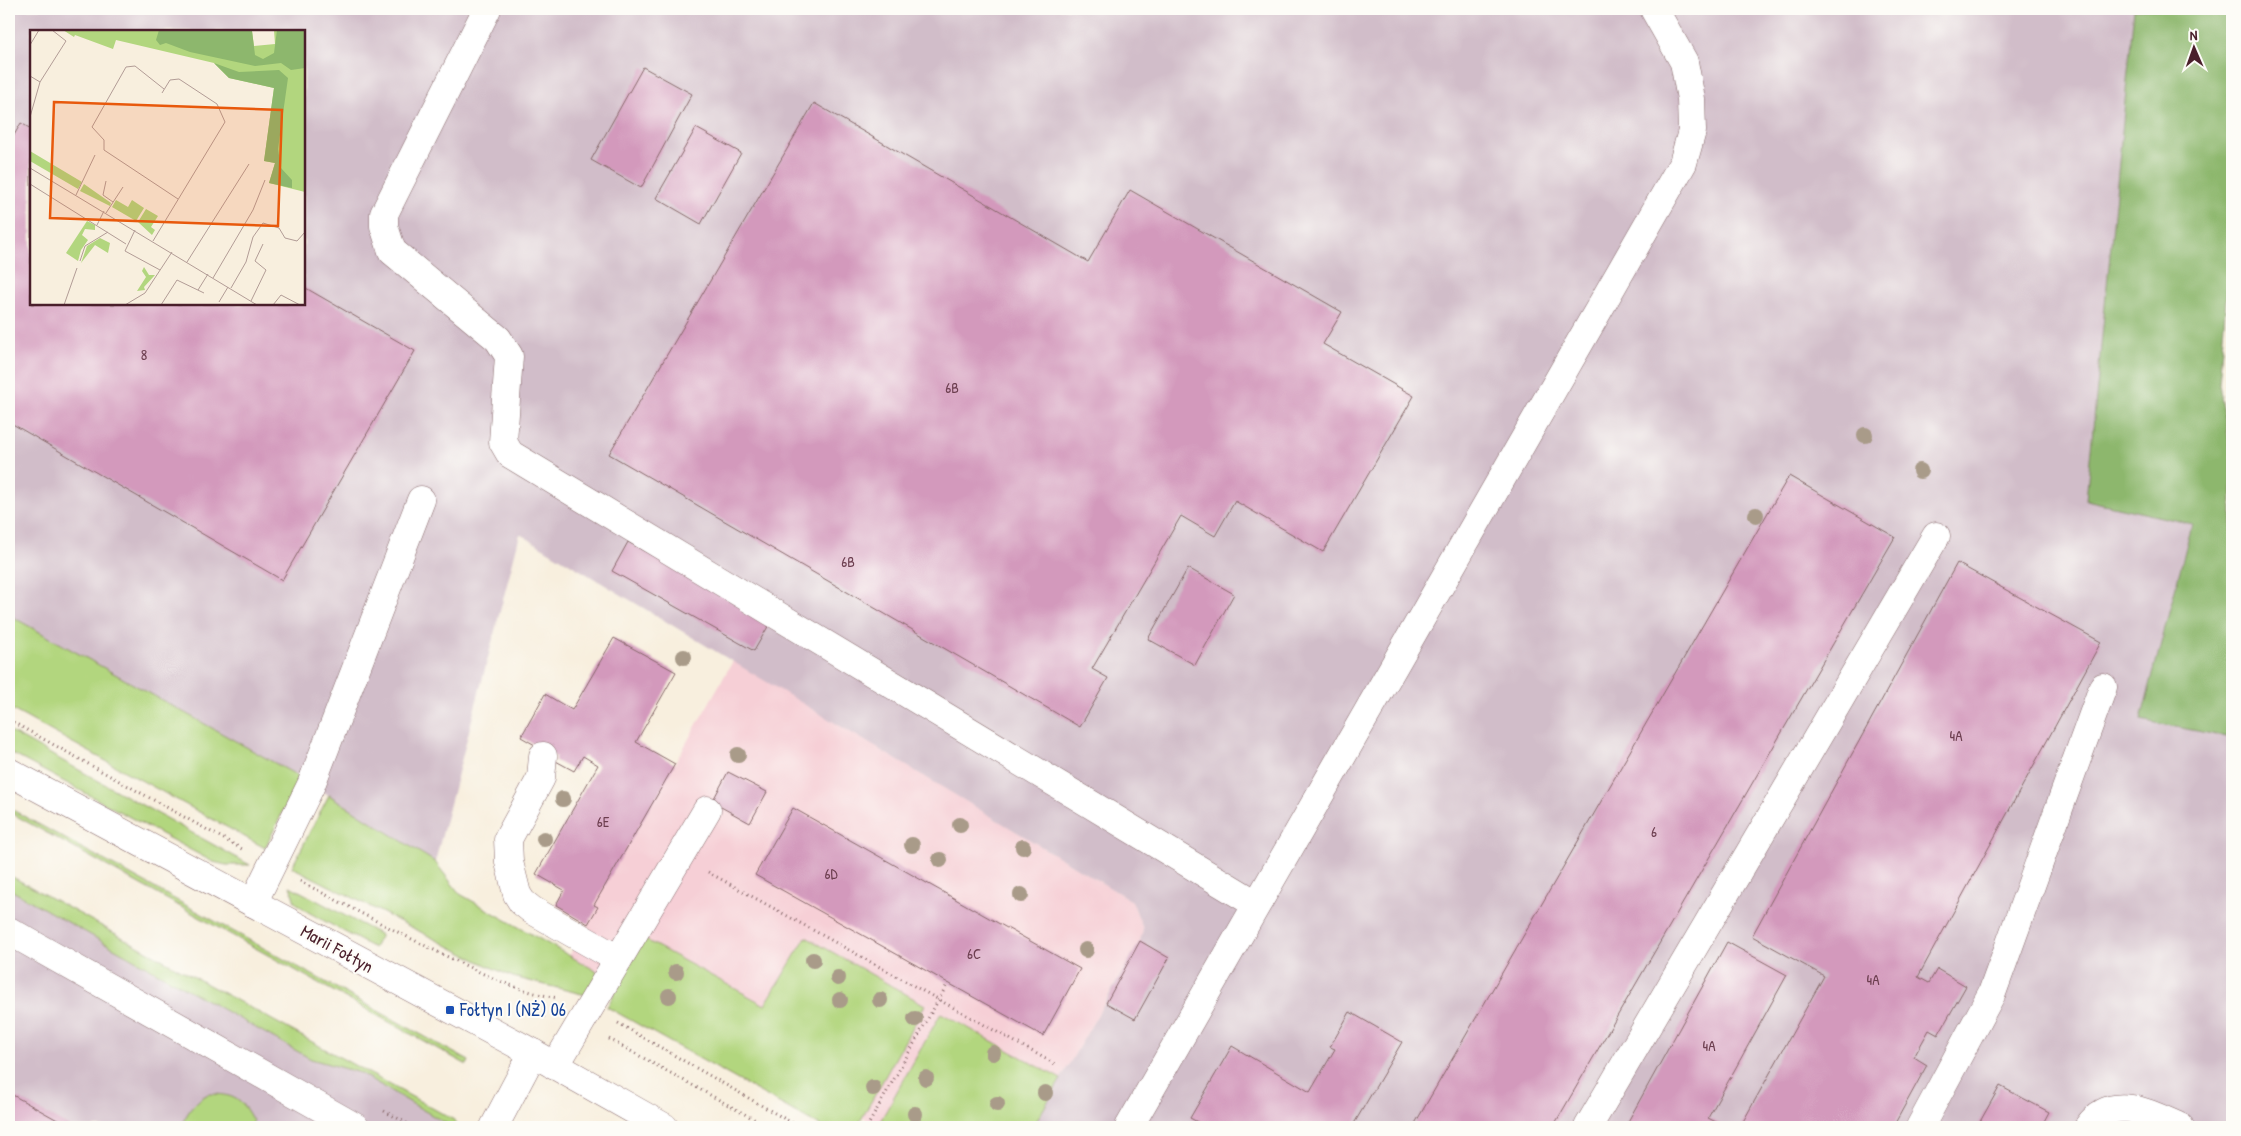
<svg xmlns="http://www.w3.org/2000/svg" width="2241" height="1136" font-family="'Patrick Hand',sans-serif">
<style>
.built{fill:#f6cfd6}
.industrial{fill:#d1bdc9;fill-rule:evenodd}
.green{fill:#b2d67e;stroke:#7e7a54}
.forest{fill:#8db76d;stroke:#6c6b4c}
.building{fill:#d399bc}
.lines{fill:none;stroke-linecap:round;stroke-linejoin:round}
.minor-casing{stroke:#87686a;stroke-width:29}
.path{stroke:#87686a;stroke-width:3;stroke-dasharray:1 4;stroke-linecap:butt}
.minor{stroke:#fff;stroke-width:28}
.tree{fill:#a99b89}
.transit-dot{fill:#1a4fb4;stroke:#fdfcf7;stroke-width:2}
.labels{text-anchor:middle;stroke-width:4;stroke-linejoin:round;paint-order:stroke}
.number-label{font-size:15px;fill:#6c3e4f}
.street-label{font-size:18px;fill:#4a1f2b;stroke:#fdfcf7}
.transit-label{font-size:18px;fill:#164399;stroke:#fdfcf7;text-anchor:start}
.inset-road{fill:none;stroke:#b29c96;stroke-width:1}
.view{fill:#e8590c;fill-opacity:0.15;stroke:#e8590c;stroke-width:2.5}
.inset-edge{fill:none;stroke:#4a1f2b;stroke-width:2.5}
</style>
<rect width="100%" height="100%" fill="#fdfcf7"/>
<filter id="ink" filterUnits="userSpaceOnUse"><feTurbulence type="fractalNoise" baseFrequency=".02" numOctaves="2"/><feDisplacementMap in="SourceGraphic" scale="10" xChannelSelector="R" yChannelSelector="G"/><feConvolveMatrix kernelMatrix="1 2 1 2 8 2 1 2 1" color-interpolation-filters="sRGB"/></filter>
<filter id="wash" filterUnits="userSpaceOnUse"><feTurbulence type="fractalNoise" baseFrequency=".0096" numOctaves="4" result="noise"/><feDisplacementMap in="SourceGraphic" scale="20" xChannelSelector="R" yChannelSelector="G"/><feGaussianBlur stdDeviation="1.12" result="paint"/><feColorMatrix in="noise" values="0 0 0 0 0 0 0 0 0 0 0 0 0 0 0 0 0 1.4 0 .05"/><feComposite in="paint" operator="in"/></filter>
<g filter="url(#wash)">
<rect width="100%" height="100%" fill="#f8efde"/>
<polygon class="built" points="733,661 1132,901 1143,929 1140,941 1033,1127 881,1127 569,956 598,908 594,905"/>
<g class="industrial">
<path d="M9 9H2134L2086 500 2192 524 2141 720 2232 738V1127H1033L1140 941 1143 929 1132 901 520 534 435 862 300 777 9 615ZM31 31H304V304H31Z"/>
<polygon points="9,889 311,1059 360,1073 452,1127 9,1127"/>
</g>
<g class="green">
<polygon points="9,615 300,777 265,848 9,708"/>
<polygon points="9,731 250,865 226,865 213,862 9,752"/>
<polygon points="329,795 435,862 460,894 600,973 586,995 513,977 486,965 292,867"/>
<polygon points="9,808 469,1061 467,1065 9,812"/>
<polygon points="9,875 454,1120 459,1127 452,1127 360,1073 311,1059 9,889"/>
<polygon points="290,886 381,935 374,948 308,912 295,902"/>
<polygon points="806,937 925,1005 857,1127 822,1127 607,1007 644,939 765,1005"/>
<polygon points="941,1013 1061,1079 1033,1127 877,1127"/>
<path d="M208 1094C234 1094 241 1098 253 1121L252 1127H180C188 1113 193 1102 208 1094Z"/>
</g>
<polygon class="forest" points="2134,9 2232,9 2232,55 2228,85 2232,120 2232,228 2219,384 2232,459 2232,738 2141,720 2192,524 2086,500"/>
<g id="blocks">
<g class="building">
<polygon points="643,67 692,94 641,188 591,160"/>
<polygon points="814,103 1088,262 1130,190 1342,312 1323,344 1414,396 1323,552 1235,501 1215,536 1181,516 1092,669 1108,678 1080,727 609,454"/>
<polygon points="21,123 31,129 31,304 304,304 304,287 415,351 282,580 9,422 9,144"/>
<polygon points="696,128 741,153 701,224 656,198"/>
<polygon points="1789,476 1895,537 1553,1127 1413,1127"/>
<polygon points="628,542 770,623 754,651 612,571"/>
<polygon points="1957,563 2101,642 1918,977 1929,983 1937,969 1966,986 1938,1035 1929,1030 1914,1057 1927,1065 1893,1127 1740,1127 1824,976 1752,936"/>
<polygon points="1188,568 1234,594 1195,665 1148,639"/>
<polygon points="614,638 676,672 636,742 675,764 594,905 598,907 588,924 556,905 564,890 536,874 598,765 583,756 574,771 554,760 556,757 521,737 545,694 572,710"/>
<polygon points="728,772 767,792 750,823 712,802"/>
<polygon points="793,808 1080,969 1043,1036 755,875"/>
<polygon points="1140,941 1169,958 1135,1019 1106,1003"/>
<polygon points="1727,942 1787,975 1708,1118 1726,1127 1625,1127"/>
<polygon points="1350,1012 1402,1042 1352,1127 1207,1127 1190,1118 1232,1046 1310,1092 1335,1049 1330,1047"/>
<polygon points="2000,1086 2049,1112 2041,1127 1977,1127"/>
<polygon points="9,1093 70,1127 9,1127"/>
</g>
</g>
</g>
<g filter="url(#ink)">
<use href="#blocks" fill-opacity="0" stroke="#87686a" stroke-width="1"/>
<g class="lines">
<defs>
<g id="minor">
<polyline points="487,9 384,214 384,226 392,251 498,339 509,356 503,442 510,454 1256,904"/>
<polyline points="543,756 541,778 508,839 509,862 517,894 522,902 532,910 618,959"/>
<polyline points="9,772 533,1053 664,1127"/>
<polyline points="253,903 311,785 421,500"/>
<polyline points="9,931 355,1127"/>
<polyline points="555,1066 707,810"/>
<polyline points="494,1127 533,1053"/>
<polyline points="1129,1127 1683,163 1692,131 1691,99 1684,62 1654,9"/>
<polyline points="1588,1127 1936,536"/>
<polyline points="1920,1127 1992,993 2103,687"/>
<path d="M2088 1127C2112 1092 2150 1114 2180 1127"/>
</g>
</defs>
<use href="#minor" class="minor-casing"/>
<g class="path">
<polyline points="9,720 242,849"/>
<polyline points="708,872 1055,1064"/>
<path d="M300 881C347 906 393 930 440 953 479 972 515 991 558 998"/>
<polyline points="534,1014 548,1017"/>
<polyline points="618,1023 799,1127"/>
<polyline points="609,1039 768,1127"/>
<polyline points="384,1111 414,1127"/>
<polyline points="269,1127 274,1119"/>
<polyline points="867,1127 948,983"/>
</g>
<use href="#minor" class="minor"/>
</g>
<g class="tree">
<circle cx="1865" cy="435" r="8"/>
<circle cx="1920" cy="471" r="8"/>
<circle cx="1756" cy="515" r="8"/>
<circle cx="684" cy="657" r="8"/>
<circle cx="738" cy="755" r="8"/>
<circle cx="563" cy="799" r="8"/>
<circle cx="960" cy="825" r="8"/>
<circle cx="544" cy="839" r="8"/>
<circle cx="912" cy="845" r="8"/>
<circle cx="1023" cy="847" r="8"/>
<circle cx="940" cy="860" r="8"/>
<circle cx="1021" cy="895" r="8"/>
<circle cx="1086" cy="950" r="8"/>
<circle cx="813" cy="960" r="8"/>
<circle cx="676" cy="972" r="8"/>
<circle cx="838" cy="978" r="8"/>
<circle cx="669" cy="996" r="8"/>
<circle cx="840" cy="1000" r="8"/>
<circle cx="880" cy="1000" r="8"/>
<circle cx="915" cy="1019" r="8"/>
<circle cx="993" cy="1053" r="8"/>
<circle cx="926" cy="1078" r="8"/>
<circle cx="873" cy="1088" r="8"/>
<circle cx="1045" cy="1093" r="8"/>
<circle cx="997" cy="1104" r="8"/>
<circle cx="915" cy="1114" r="8"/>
</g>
</g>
<rect class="transit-dot" x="445" y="1005" width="10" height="10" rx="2.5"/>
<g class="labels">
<g class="number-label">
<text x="144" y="360">8</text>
<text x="952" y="393">6B</text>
<text x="848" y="567">6B</text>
<text x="1956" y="741">4A</text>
<text x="603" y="827">6E</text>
<text x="1654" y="837">6</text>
<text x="831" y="879">6D</text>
<text x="974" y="959">6C</text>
<text x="1873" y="985">4A</text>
<text x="1709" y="1051">4A</text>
</g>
<g class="street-label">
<text transform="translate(337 949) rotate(29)" y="6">Marii Fołtyn</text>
</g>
<g class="transit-label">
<text x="460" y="1016">Fołtyn I (NŻ) 06</text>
</g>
</g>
<g transform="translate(30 30)">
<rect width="275" height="275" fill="#f8efde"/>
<path d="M33 0H229L222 1 224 16 245 14 244 0H275V162L239 153 245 133 234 131 244 58 199 48 184 33 86 10 83 19 45 5 44 7ZM0 121 52 152 48 159 0 131ZM54 154 81 173 80 176 50 161ZM86 170 98 177 102 170 114 178 106 191 82 177ZM116 179 128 186 121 197 125 200 122 205 108 192ZM57 191 65 195V200L55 199 52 205 58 210 51 220 48 231 36 223ZM70 208 80 213 78 223 65 215 51 233 57 216ZM114 237 119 245H125L114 257 115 260 107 261 116 247 112 241Z" fill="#b2d67e"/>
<path d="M129 0 222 1 225 25 233 29 244 23 247 0H275V38L261 40 251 33 225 36 160 22 136 13 130 15 126 10ZM184 33 209 42 249 40 258 48 248 119 251 138 262 150V158L239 153 245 133 234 131 244 58 199 48Z" fill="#8db76d"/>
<path class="inset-road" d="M0 15 9 0M0 46 10 52 0 87M10 52 36 11 22 0M134 59 105 36 96 37 62 97 74 110V120L148 169M0 138 227 275M76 151 73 165 83 172M0 154 96 214M46 165 65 125M76 183 93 157M67 195 74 181M105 200 95 221 130 240M123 211 195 92 187 74 149 49 140 50 132 63M50 231 55 216 78 202M157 232 219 134M183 248 223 180 235 150M201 258 216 232 223 207 233 193 249 198 255 208 267 211 275 202M168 260 178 244M221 271 236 240 225 231 233 214M189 272 198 257M34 275 47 238M95 275 115 263 142 222M131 275 147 250 174 263M243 275 251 265 270 275"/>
<path class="view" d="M24 72 252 80 248 196 20 188Z"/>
<rect width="275" height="275" class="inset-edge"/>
</g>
<rect width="2241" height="1136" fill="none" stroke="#fdfcf7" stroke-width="30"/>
<g transform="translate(2194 48) rotate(358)" stroke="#fdfcf7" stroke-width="4" paint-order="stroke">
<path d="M0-4L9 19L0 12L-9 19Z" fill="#4a1f2b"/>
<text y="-8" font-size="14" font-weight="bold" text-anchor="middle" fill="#4a1f2b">N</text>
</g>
</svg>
